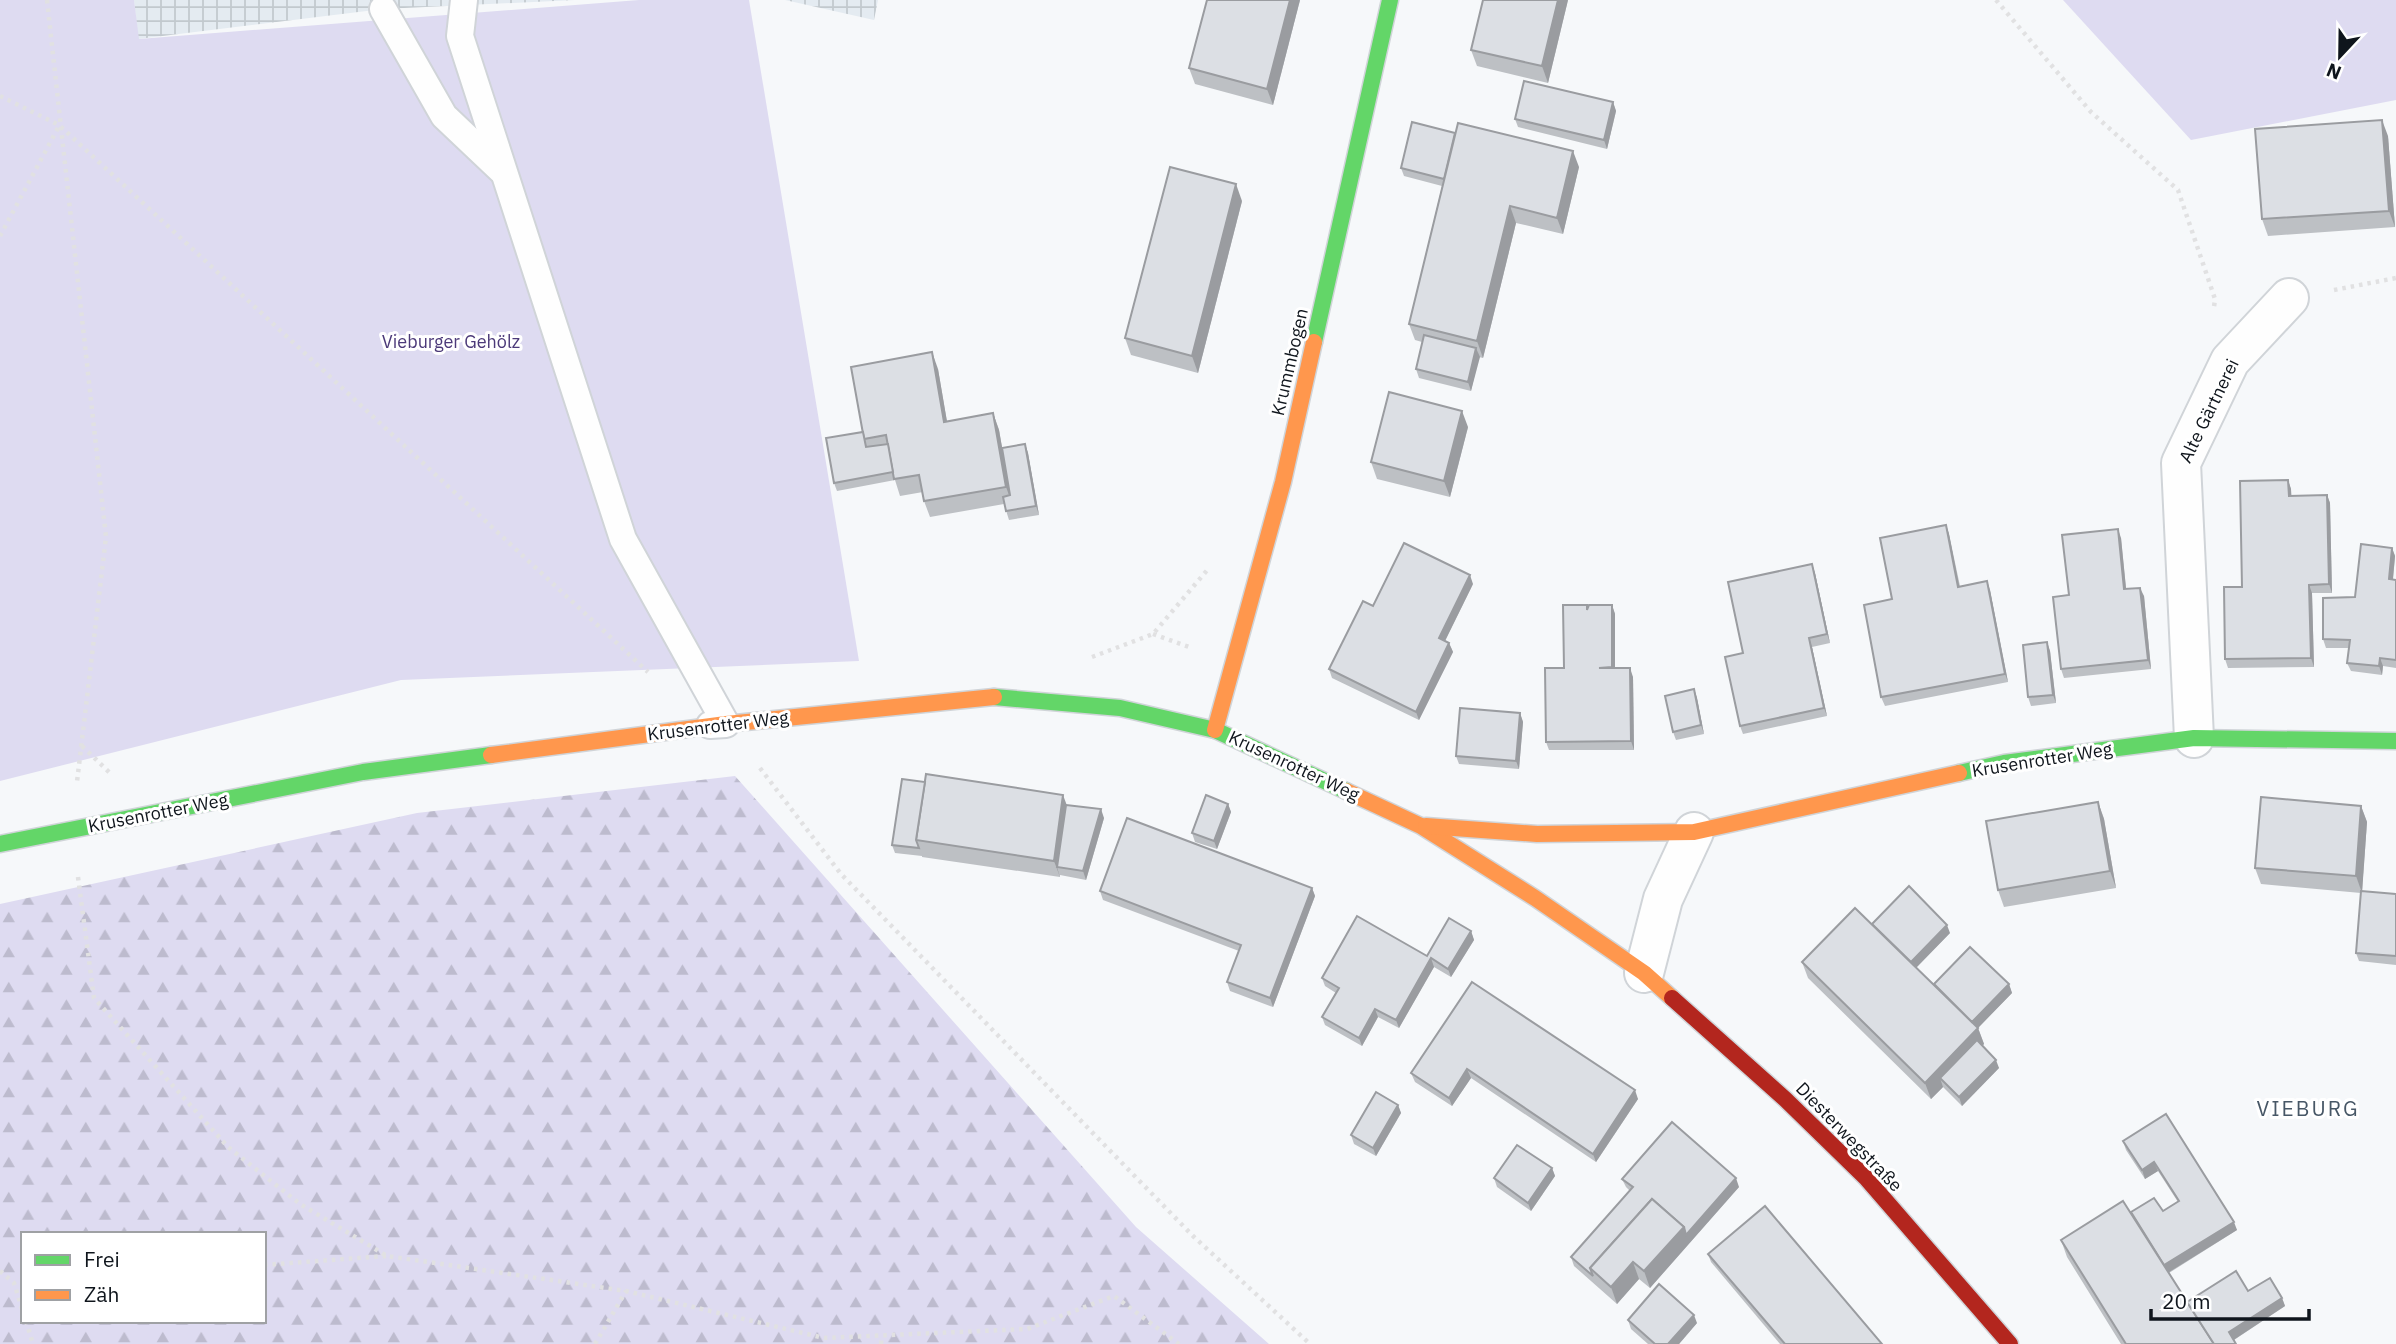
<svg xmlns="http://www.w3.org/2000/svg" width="2396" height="1344" font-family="'IBM Plex Sans',sans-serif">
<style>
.industrial{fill:url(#industrial-grid)}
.forest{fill:url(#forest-firs);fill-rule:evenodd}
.green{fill:#dedbf1}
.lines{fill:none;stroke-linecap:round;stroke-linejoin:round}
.lane-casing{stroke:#d0d4d8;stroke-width:30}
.street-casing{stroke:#d0d4d8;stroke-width:42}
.fast-casing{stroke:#d0d4d8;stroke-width:19}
.slow-casing{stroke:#d0d4d8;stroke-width:19}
.jam-casing{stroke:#d0d4d8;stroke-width:19}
.path{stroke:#e1e1e2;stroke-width:4.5;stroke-dasharray:3.5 5;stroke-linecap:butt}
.lane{stroke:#fefefe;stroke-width:26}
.street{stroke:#fefefe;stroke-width:38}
.fast{stroke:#63d668;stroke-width:16}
.slow{stroke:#ff974d;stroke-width:16}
.jam{stroke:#b3261e;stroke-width:16}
.wall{fill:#bdc0c4}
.shaded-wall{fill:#9a9ca0}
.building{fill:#dcdfe4;stroke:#9a9ca0;stroke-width:2}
.labels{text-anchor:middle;stroke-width:6;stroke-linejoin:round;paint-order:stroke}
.park-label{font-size:18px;fill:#4c3a79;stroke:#fff}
.street-label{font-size:18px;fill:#0f151c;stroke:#fff}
.quarter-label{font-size:21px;letter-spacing:2px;fill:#475766;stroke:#fff}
</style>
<defs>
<pattern id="industrial-grid" width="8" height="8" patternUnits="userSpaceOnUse" patternTransform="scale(1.75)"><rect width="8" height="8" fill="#e4ebf1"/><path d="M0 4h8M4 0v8" fill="none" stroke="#c2c9ce"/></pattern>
<pattern id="forest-firs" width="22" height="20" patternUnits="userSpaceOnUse" patternTransform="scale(1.75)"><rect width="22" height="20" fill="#dedbf1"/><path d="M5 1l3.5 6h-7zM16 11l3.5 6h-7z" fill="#bdbbce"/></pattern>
</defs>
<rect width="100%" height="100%" fill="#f6f8fa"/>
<g class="industrial">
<polygon points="134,0 575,0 383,9 138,39"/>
<polygon points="785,0 878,0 874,20"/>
</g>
<path class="forest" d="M735 776 1136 1227 1269 1344H0V904L417 813ZM23 1234H264V1321H23Z"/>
<g class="green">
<polygon points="0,0 134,0 139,39 639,0 749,0 859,661 401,680 0,781"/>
<polygon points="2063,0 2396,0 2396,100 2191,140"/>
</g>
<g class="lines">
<defs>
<g id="lane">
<polyline points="464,0 460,36 623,539 726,724 710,725"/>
<polyline points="383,9 444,116 501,170"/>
</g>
<g id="street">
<polyline points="2194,738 2181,463 2230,361 2289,298"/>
<polyline points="1644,973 1663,899 1694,832"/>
</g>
<g id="fast">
<polyline points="1314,342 1390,0"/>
<polyline points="994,697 1120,708 1215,730 1346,791"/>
<polyline points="1959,773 2004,763 2194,738 2396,741"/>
<polyline points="0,844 363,772 491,755"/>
</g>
<g id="slow">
<polyline points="1215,730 1283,482 1314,342"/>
<polyline points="491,755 726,724 994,697"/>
<polyline points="1346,791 1421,826 1535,898 1644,973 1672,998"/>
<polyline points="1426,826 1537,834 1694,832 1959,773"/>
</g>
<polyline id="jam" points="1672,998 1785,1099 1866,1178 2010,1344"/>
</defs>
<use href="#lane" class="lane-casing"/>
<use href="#street" class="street-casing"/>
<use href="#fast" class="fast-casing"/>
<use href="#slow" class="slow-casing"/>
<use href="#jam" class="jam-casing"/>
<g class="path">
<polyline points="47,0 106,537 77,782"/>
<polyline points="1996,0 2091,112 2178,190 2215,299 2214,307"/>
<polyline points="0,96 59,125 648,672"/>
<polyline points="0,236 59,126"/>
<polyline points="2334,290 2396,278"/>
<polyline points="1153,634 1189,647"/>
<polyline points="1092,657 1153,634 1209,568"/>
<polyline points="82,746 111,774"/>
<polyline points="760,768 841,874 1193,1236 1310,1344"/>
<polyline points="78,877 94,998 228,1147 300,1204 387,1256 626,1291 824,1338 1027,1329 1114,1296 1179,1344"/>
<polyline points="264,1265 386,1256"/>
<polyline points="0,1271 14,1283 23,1312"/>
<polyline points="26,1321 33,1344"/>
<polyline points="595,1344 626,1291"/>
<polyline points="881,1344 882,1336"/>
</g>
<use href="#lane" class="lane"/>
<use href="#street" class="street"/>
<use href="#fast" class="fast"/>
<use href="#slow" class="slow"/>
<use href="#jam" class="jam"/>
</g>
<g class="wall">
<polygon points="1300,0 1273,105 1195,84 1189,68"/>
<polygon points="1568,0 1548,83 1477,66 1471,50"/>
<polygon points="1613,102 1616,111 1607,149 1518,127 1515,119"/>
<polygon points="2388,136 2395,227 2268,236 2262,219"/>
<polygon points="1579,167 1563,234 1516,223 1483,358 1479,357 1471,391 1419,378 1416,369 1422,342 1415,340 1409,324 1442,186 1404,176 1401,168"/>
<polygon points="1242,201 1198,373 1131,355 1125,338"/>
<polygon points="938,369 947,422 993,413 999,430 1002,448 1025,444 1028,453 1039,515 1009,520 1004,504 930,517 924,501 923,492 900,496 895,480 837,491 834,483 863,432"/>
<polygon points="1468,427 1450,497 1377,479 1371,462"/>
<polygon points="2288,480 2291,489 2291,496 2327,495 2330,503 2332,593 2312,593 2314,667 2228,668 2225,659 2242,587"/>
<polygon points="1946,525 1949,534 1960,586 1990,590 2008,682 1885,706 1881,697 1892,599"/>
<polygon points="2121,538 2126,589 2144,596 2151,669 2064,678 2061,669 2069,595"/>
<polygon points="2392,548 2395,556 2393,580 2396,580 2396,668 2383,666 2382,675 2351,671 2347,663 2349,648 2326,648 2323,639"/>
<polygon points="1812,564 1815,573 1830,643 1812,647 1827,716 1743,734 1740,726 1743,653"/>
<polygon points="1473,584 1445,641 1449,643 1453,652 1419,720 1332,678 1329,669"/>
<polygon points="1612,605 1615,614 1615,668 1633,677 1634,750 1549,750 1546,742 1564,668 1588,607"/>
<polygon points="2047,642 2050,651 2056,703 2031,706 2028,697"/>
<polygon points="1694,689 1697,698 1704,734 1676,740 1673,732"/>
<polygon points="1520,713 1523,722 1519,769 1459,764 1456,756"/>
<polygon points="2098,802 2104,819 2116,888 2004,907 1998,890"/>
<polygon points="1228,804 1231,812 1217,849 1195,842 1192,833"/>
<polygon points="1067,805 1104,818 1086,880 1060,875 1060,877 922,857 922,856 895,853 892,845"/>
<polygon points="2361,806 2367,822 2362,891 2396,894 2396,965 2359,961 2356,953 2361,893 2261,884 2255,868"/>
<polygon points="1312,888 1315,896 1273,1007 1230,991 1227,982 1239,951 1103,900 1100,891"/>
<polygon points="1872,924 1950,933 1916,968 1934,984 2009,984 2012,993 1978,1028 1984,1044 1982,1046 1999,1068 1962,1106 1943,1087 1931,1099 1808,978 1802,962"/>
<polygon points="1471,931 1474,940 1451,977 1434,967 1399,1028 1378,1017 1362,1046 1325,1025 1322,1017 1336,993 1325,986 1322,978 1427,956"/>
<polygon points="1472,982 1638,1099 1596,1162 1471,1078 1452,1106 1415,1082 1411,1073"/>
<polygon points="1398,1105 1401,1113 1376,1156 1354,1144 1351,1135"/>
<polygon points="2166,1114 2237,1230 2169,1273 2187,1302 2248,1291 2282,1298 2285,1306 2234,1340 2236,1344 2121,1344 2067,1257 2061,1240 2163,1211 2178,1202 2158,1171 2145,1179 2126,1150 2123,1141"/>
<polygon points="1552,1168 1555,1176 1531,1211 1497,1187 1494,1178"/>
<polygon points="1622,1179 1739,1187 1650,1288 1639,1279 1617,1304 1574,1266 1571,1257 1630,1191 1626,1187"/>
<polygon points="1708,1254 1882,1344 1780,1344 1711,1262"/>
<polygon points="1628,1320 1697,1323 1679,1344 1648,1344 1631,1329"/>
</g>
<g class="shaded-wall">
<polygon points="1290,0 1300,0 1273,105 1267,89"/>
<polygon points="1558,0 1568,0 1548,83 1542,66"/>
<polygon points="1613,102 1616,111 1607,149 1604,140"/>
<polygon points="2382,120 2388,136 2395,227 2389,211"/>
<polygon points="1573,151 1579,167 1563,234 1557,218"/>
<polygon points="1236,184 1242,201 1198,373 1192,356"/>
<polygon points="1510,206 1516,223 1483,358 1477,341"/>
<polygon points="1476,348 1480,357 1471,391 1468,382"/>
<polygon points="932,352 938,369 950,439 944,422"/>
<polygon points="1462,411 1468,427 1450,497 1444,481"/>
<polygon points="993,413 999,430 1012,503 1006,487"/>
<polygon points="1025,444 1028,453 1039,515 1036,506"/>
<polygon points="2288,480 2291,489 2292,504 2289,496"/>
<polygon points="2327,495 2330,503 2332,593 2329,584"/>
<polygon points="1946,525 1949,534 1961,595 1958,587"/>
<polygon points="2118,529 2121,538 2127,598 2124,589"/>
<polygon points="2392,548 2395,556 2392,588 2389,579"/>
<polygon points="1812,564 1815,573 1830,643 1827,634"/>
<polygon points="1470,575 1473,584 1442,647 1439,638"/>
<polygon points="1987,581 1990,590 2008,682 2005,674"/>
<polygon points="2309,585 2312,593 2314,667 2311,658"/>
<polygon points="2140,588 2144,596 2151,669 2148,660"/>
<polygon points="1612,605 1615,614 1615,675 1612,667"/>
<polygon points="1809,638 1812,647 1827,716 1824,708"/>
<polygon points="2047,642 2050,651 2056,703 2053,695"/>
<polygon points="1449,643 1453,652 1419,720 1416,712"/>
<polygon points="2380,658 2383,666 2382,675 2379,666"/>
<polygon points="1630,668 1633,677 1634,750 1631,741"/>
<polygon points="1694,689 1697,698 1704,734 1701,725"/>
<polygon points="1520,713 1523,722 1519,769 1516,761"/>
<polygon points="1063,795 1069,811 1057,867 1060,877 1054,861"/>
<polygon points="2098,802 2104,819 2116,888 2110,871"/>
<polygon points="1228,804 1231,812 1217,849 1214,841"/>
<polygon points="2361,806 2367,822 2362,893 2356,876"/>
<polygon points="1101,809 1104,818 1086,880 1083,871"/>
<polygon points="1312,888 1315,896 1273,1007 1270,998"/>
<polygon points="1947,925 1950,933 1911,973 1908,965"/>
<polygon points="1471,931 1474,940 1451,977 1448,969"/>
<polygon points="1431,958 1434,967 1399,1028 1396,1020"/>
<polygon points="2009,984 2012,993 1978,1028 1984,1044 1946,1084 1940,1078 1943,1087 1931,1099 1925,1083 1970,1025"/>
<polygon points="1375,1009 1378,1017 1362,1046 1359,1038"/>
<polygon points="1996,1060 1999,1068 1962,1106 1959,1097"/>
<polygon points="1467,1069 1471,1078 1452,1106 1449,1098"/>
<polygon points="1635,1090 1638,1099 1596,1162 1593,1154"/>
<polygon points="1398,1105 1401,1113 1376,1156 1373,1148"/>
<polygon points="2154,1162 2158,1171 2145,1179 2142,1170"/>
<polygon points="1552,1168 1555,1176 1531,1211 1528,1203"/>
<polygon points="1736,1178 1739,1187 1650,1288 1644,1271 1684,1227"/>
<polygon points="2234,1222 2237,1230 2166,1274 2163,1266"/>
<polygon points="1633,1262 1639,1279 1617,1304 1611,1287"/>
<polygon points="2282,1298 2285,1306 2232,1341 2229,1332"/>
<polygon points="1694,1315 1697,1323 1679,1344 1668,1344"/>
</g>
<g class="building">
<polygon points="1207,0 1290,0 1267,89 1189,68"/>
<polygon points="1483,0 1558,0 1542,66 1471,50"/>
<polygon points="1524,81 1613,102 1604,140 1515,119"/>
<polygon points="2382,120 2389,211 2262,219 2255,129"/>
<polygon points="1412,122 1455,133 1444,179 1401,168"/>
<polygon points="1458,123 1573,151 1557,218 1510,206 1477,341 1409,324"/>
<polygon points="1170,167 1236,184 1192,356 1125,338"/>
<polygon points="1424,335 1476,348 1468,382 1416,369"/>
<polygon points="932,352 944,422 993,413 1006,487 924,501 919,475 894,479 886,435 864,439 851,367"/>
<polygon points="1389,392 1462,411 1444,481 1371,462"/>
<polygon points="863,432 866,447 888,444 893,472 834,483 826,438"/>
<polygon points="1025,444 1036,506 1006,511 1003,497 1010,495 1002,448"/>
<polygon points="2288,480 2289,496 2327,495 2329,584 2309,585 2311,658 2225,659 2224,587 2242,587 2240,481"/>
<polygon points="1946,525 1958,587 1987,581 2005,674 1881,697 1864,605 1892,599 1880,538"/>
<polygon points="2118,529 2124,589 2140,588 2148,660 2061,669 2053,597 2069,595 2062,535"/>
<polygon points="1404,543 1470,575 1439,638 1449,643 1416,712 1329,669 1363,601 1373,606"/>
<polygon points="2361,544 2392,548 2389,579 2396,580 2396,660 2380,658 2379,666 2347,663 2350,640 2323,639 2323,598 2355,597"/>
<polygon points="1812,564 1827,634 1809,638 1824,708 1740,726 1725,657 1743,653 1728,582"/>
<polygon points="1563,605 1587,605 1587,610 1589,605 1612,605 1612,667 1599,668 1630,668 1631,741 1546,742 1545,668 1564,668"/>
<polygon points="2047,642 2053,695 2028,697 2023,645"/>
<polygon points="1694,689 1701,725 1673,732 1665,696"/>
<polygon points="1460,708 1520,713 1516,761 1456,756"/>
<polygon points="926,774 1063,795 1054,861 916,840"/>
<polygon points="902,779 925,782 916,840 919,848 892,845"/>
<polygon points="1206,795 1228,804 1214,841 1192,833"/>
<polygon points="2261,797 2361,806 2356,876 2255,868"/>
<polygon points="2098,802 2110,871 1998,890 1986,821"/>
<polygon points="1066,805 1101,809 1083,871 1057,867"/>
<polygon points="1127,818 1312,888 1270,998 1227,982 1241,945 1100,891"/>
<polygon points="1909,886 1947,925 1911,962 1872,924"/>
<polygon points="2361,891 2396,894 2396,956 2356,953"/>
<polygon points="1855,908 1978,1028 1925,1083 1802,962"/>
<polygon points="1357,916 1427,956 1449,918 1471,931 1448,969 1431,958 1396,1020 1375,1009 1359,1038 1322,1017 1339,988 1322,978"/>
<polygon points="1970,947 2009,984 1972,1022 1934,984"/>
<polygon points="1472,982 1635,1090 1593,1154 1467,1069 1449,1098 1411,1073"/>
<polygon points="1977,1040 1996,1060 1959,1097 1940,1078"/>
<polygon points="1376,1092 1398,1105 1373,1148 1351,1135"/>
<polygon points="2166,1114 2234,1222 2164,1265 2131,1212 2154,1198 2163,1211 2179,1201 2154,1162 2142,1170 2123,1141"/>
<polygon points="1672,1122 1736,1178 1686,1235 1684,1227 1652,1199 1590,1268 1593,1276 1571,1257 1633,1187 1622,1179"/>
<polygon points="1517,1145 1552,1168 1528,1203 1494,1178"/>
<polygon points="1652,1199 1684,1227 1644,1271 1633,1262 1611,1287 1590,1268"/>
<polygon points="2123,1201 2214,1344 2126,1344 2061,1240"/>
<polygon points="1765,1206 1882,1344 1785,1344 1708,1254"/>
<polygon points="2236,1271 2248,1291 2270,1278 2282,1298 2229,1332 2236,1344 2214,1344 2187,1302"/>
<polygon points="1659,1284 1694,1315 1668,1344 1655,1344 1628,1320"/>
</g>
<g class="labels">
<g class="park-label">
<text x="451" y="348">Vieburger Gehölz</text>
</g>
<g class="street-label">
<text transform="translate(1290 362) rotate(-77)" y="6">Krummbogen</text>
<text transform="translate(2209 411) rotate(-64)" y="6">Alte Gärtnerei</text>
<text transform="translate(718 726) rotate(-7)" y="6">Krusenrotter Weg</text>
<text transform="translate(2042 760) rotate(-9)" y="6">Krusenrotter Weg</text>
<text transform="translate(1294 766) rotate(25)" y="6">Krusenrotter Weg</text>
<text transform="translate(158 813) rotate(-11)" y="6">Krusenrotter Weg</text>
<text transform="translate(1849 1137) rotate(46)" y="6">Diesterwegstraße</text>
</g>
<g class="quarter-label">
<text x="2308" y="1116">VIEBURG</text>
</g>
</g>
<rect x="21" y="1232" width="245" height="91" fill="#ffffff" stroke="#9fa1a4" stroke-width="2"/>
<rect x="35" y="1255" width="35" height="10" fill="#63d668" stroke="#9fa1a4" stroke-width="2"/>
<text x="84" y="1267" font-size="21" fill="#0f151c">Frei</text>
<rect x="35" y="1290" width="35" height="10" fill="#ff974d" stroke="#9fa1a4" stroke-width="2"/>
<text x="84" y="1302" font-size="21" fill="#0f151c">Zäh</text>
<g transform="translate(2340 56) rotate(202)" stroke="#ffffff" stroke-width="5" paint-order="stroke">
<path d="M0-5L12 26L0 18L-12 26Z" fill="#0f151c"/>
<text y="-10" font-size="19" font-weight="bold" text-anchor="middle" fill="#0f151c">N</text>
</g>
<path d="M2151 1309v10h158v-10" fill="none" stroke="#0f151c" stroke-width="3.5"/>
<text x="2162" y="1309" font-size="21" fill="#0f151c" stroke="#ffffff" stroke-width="5" paint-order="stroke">20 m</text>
</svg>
